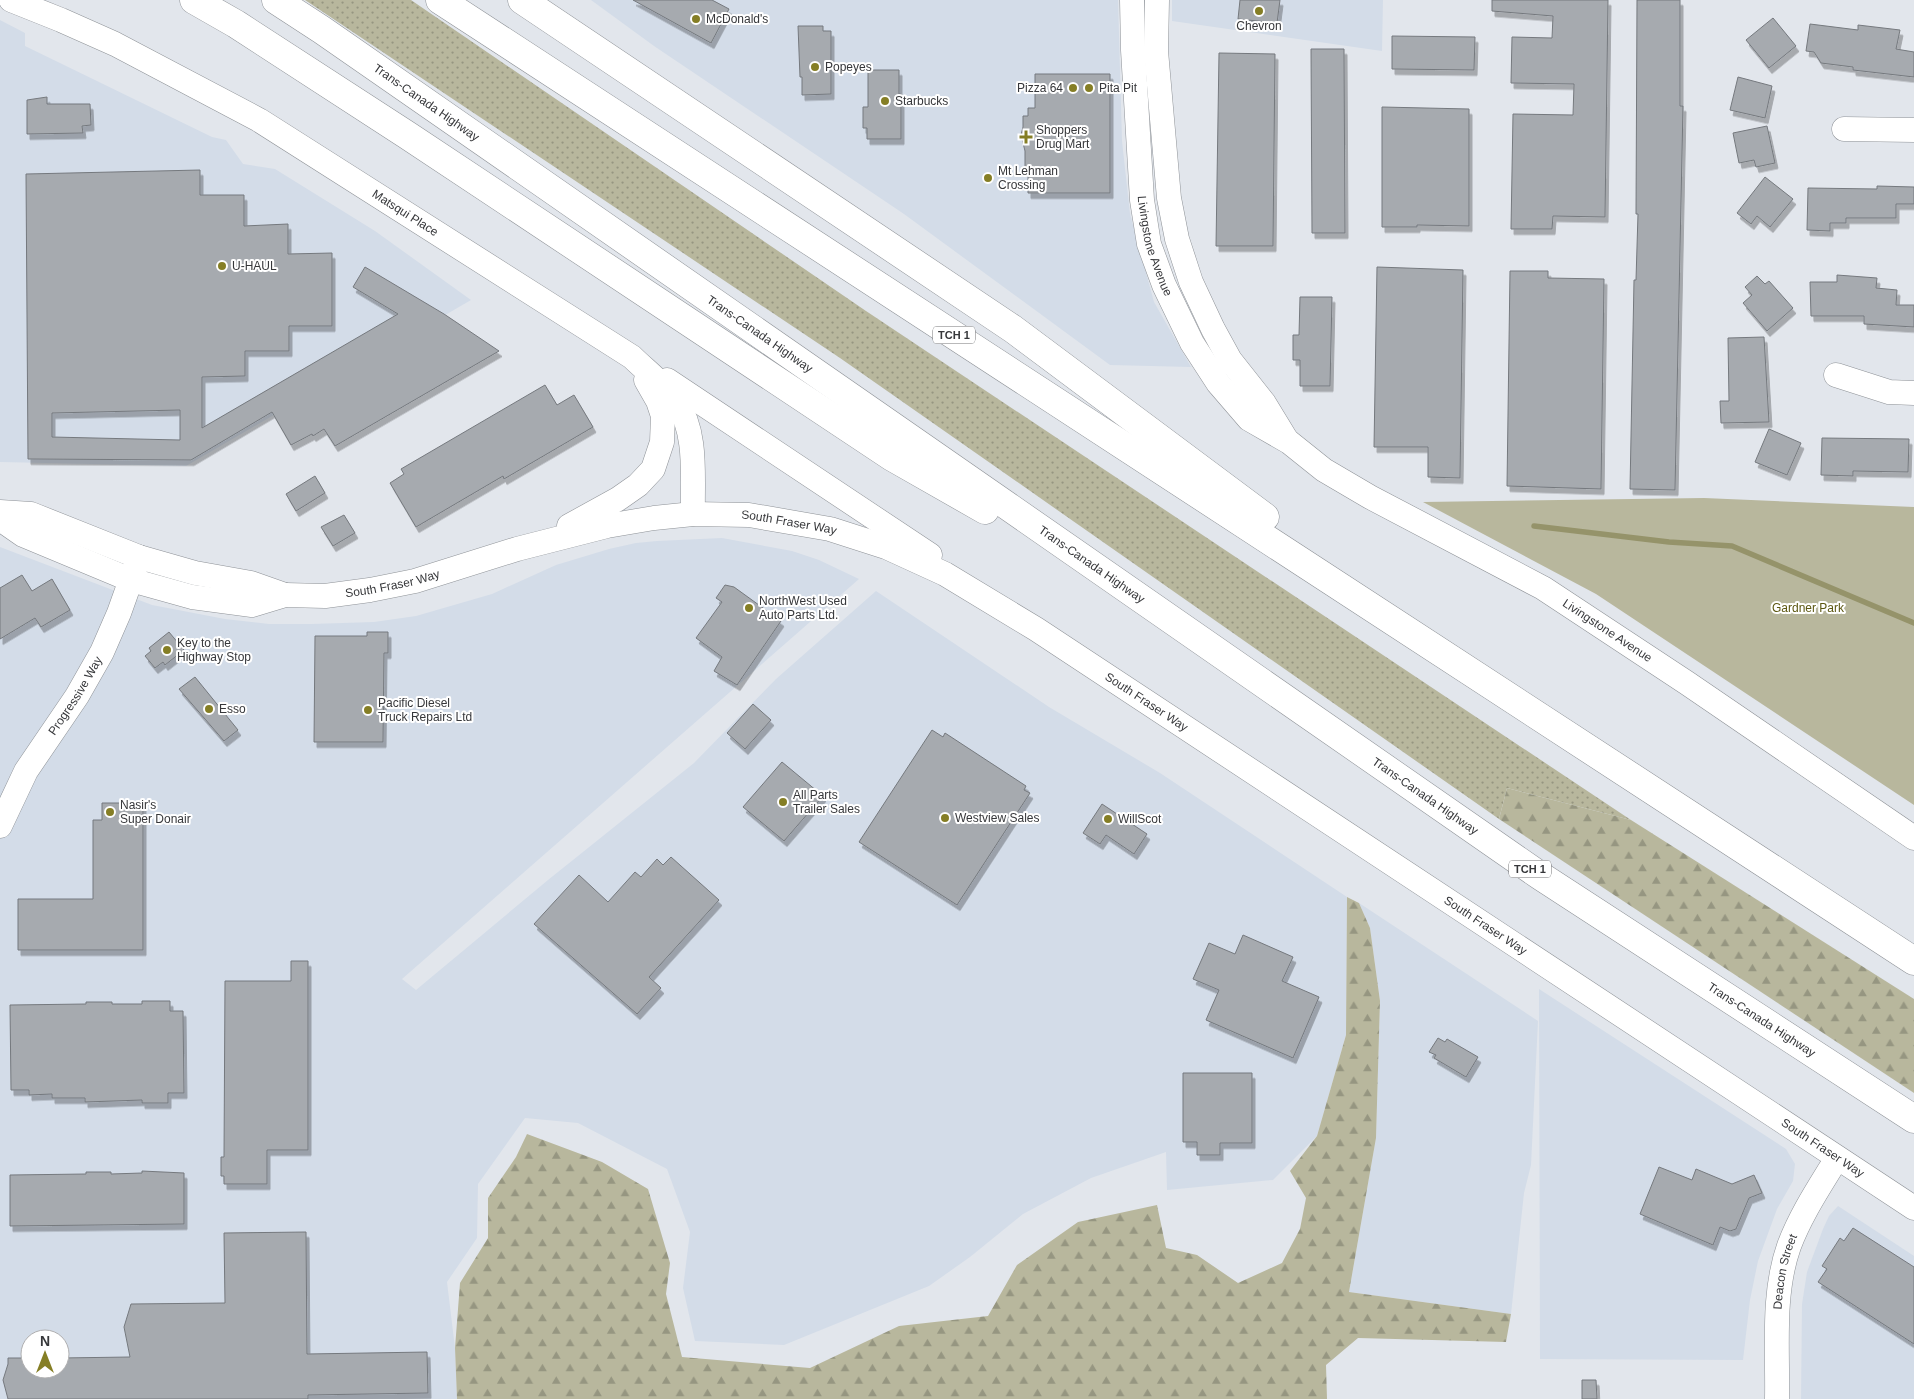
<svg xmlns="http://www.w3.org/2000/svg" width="1914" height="1399" font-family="Helvetica,sans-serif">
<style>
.built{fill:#d3dce8;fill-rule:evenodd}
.grass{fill:url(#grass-dots)}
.forest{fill:url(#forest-firs)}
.green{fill:#b8b79d}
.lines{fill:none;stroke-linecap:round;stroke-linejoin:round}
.stream{stroke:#95936a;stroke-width:5.5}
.building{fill:#a6aaaf;stroke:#75797e;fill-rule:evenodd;filter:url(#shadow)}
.minor-casing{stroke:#8e9297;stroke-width:25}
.highway-casing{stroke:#8e9297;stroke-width:29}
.minor{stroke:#fff;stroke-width:24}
.highway{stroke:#fff;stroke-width:28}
.poi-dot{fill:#857e25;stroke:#fff;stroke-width:2}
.labels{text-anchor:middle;stroke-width:4;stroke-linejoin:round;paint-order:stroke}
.shield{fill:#fff;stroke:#727375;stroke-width:1}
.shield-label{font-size:11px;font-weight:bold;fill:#36373a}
.poi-label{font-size:12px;fill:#36373a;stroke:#fff;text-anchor:start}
.street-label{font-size:12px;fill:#36373a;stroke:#fff}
.park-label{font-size:12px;fill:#5c5711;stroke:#fff}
</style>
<defs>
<pattern id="grass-dots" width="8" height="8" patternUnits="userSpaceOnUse" patternTransform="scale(1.25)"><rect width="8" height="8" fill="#b8b79d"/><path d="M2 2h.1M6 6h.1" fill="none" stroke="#969681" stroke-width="1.8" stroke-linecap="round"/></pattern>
<pattern id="forest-firs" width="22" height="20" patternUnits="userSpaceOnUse" patternTransform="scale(1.25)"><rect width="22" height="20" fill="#b8b79d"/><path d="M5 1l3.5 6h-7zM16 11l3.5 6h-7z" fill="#969681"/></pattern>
<filter id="shadow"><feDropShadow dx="3" dy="5.5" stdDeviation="0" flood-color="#0004"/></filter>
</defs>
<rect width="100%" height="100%" fill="#e2e6ec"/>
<g class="built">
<polygon points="591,0 1118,0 1122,141 1130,214 1154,302 1191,367 1110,365 904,214 654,46"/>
<polygon points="1172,0 1383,0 1382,51 1172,21"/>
<polygon points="0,20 25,33 25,46 212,137 226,140 243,164 275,169 375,231 471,300 186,466 0,462"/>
<path d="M722 538 792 551 819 560 859 579 402 979 416 990 548 880 694 763 776 679 876 591 1049 707 1160 773 1347 897 1346 1035 1317 1136 1273 1180 1167 1190 1166 1152 1091 1178 1023 1214 970 1257 929 1286 784 1345 695 1341 683 1288 690 1232 667 1169 578 1123 525 1118 478 1184 477 1238 447 1282 455 1348 457 1399H0V547L152 605 225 619 269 624H311L374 622 416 616 492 594 556 565 609 549 636 543 657 541ZM30 1339H60V1369H30Z"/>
<polygon points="1359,903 1538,1021 1531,1165 1524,1193 1511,1314 1349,1292 1376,1138 1380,1001 1370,928"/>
<polygon points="1539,989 1786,1149 1795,1164 1793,1181 1777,1209 1758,1261 1750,1300 1743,1360 1540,1359"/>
<polygon points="1838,1206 1914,1256 1914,1399 1801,1399 1802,1304 1807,1272 1823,1229 1829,1216"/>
</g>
<polygon class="grass" points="305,0 411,0 866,311 1631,820 1507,788 1499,819 840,358"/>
<g class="forest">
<polygon points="1507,788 1631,820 1914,999 1914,1093 1499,819"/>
<polygon points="1347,897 1359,903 1370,928 1380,1001 1376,1138 1349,1292 1511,1314 1506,1342 1358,1338 1326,1365 1327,1399 457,1399 455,1348 460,1283 488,1238 488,1198 516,1157 527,1134 602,1162 648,1189 670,1263 666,1294 682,1357 810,1368 899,1326 988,1316 1017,1265 1078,1222 1157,1205 1166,1248 1197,1255 1238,1283 1282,1263 1300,1229 1306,1198 1290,1171 1317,1136 1346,1035"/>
</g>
<polygon class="green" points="1704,498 1914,507 1914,805 1596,594 1423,502"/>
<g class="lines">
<polyline class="stream" points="1534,526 1669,542 1732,546 1914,623"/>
</g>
<g class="building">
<polygon points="633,0 712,0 729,9 711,43"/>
<polygon points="1240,0 1280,0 1277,23 1238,19"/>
<polygon points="1492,0 1608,0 1605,217 1553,216 1552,229 1511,229 1513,114 1573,115 1574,84 1511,83 1512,37 1552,38 1553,16 1492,11"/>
<polygon points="1637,0 1680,0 1680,106 1683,106 1675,490 1630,489 1634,280 1636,280 1638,214 1636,214"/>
<polygon points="1773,18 1796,46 1769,68 1746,40"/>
<polygon points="1810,24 1858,30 1858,25 1900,30 1896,49 1914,52 1914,77 1853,70 1853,67 1821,63 1814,52 1806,51"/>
<polygon points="798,26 823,26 823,31 831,31 831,94 802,95 802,77 800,77"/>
<polygon points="1392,36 1475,37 1474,70 1392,69"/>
<polygon points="1311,49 1344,49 1345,233 1312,233"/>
<polygon points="1219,53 1275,54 1273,246 1216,246"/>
<polygon points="868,70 899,70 899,94 901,94 901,139 867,139 867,128 863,128 863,107 868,107"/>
<polygon points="1035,74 1110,74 1110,193 1028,193 1028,167 1025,167 1025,151 1021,135 1023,127 1023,116 1028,116 1028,108 1035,108"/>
<polygon points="1738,77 1772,86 1765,118 1730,110"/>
<polygon points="47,97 47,104 90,104 91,125 82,126 83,133 27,134 27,100"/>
<polygon points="1382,107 1469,109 1469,226 1417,225 1417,227 1382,227"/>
<polygon points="1767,126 1775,163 1756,167 1754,160 1739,163 1733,133"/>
<path d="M200 170V195H244V226L288 224V254L332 253V326H289V351H245V376L202 377V428L398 314 353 287 365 267 444 314 499 351 335 446 324 429 313 436 312 434 291 445 272 412 191 460 28 459 26 174ZM180 410V440L52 437V413Z"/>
<polygon points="1765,177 1793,199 1770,227 1757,216 1751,224 1737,213"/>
<polygon points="1877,186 1914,187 1914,204 1896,204 1896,218 1846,218 1846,223 1830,223 1830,231 1807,230 1808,188 1877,189"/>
<polygon points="1377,267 1463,270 1460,478 1428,477 1428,447 1374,447"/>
<polygon points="1510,271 1548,271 1548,278 1604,279 1601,489 1507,486"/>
<polygon points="1837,275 1877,278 1876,288 1897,290 1896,305 1914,305 1914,327 1864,324 1864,316 1811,316 1810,282 1837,282"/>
<polygon points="1757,276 1765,284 1769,281 1793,308 1767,331 1743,303 1752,295 1745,287"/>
<polygon points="1300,297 1332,297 1330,386 1300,386 1300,360 1293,360 1293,335 1299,335"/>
<polygon points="1764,337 1769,422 1721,423 1720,401 1729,401 1728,338"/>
<polygon points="545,385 557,405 574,395 593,427 504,479 503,476 416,527 390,483 404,474 401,469"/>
<polygon points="1769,429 1801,443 1787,475 1755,462"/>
<polygon points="1822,438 1909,439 1908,472 1853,471 1853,476 1821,475"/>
<polygon points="315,476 325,493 296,511 286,494"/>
<polygon points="344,515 355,533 333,546 321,527"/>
<polygon points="22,575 32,591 52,579 70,610 41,627 35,618 0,639 0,588"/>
<polygon points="725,585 734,587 781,621 737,685 714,671 722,657 696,638 722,602 716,598"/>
<polygon points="169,632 184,650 165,665 163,662 155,668 145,656 151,651 149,648"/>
<polygon points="367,632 388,632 388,653 384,653 383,742 314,742 315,636 367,636"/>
<polygon points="195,677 238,730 224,741 179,689"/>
<polygon points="753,704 771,720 745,749 727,733"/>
<polygon points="932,730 943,737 945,733 1026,786 1024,790 1030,793 957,905 859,842"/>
<polygon points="782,762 823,796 784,841 743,807"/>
<polygon points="102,803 143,803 143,950 18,950 18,899 93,899 93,820 102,820"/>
<polygon points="1102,804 1147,834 1134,854 1106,835 1100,844 1083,833"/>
<polygon points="671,857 719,900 649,977 661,988 637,1014 534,924 579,875 608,902 635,872 641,877 657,859 663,865"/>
<polygon points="1243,935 1293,957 1282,981 1319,997 1293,1058 1206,1020 1219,990 1193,979 1209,943 1235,954"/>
<polygon points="291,961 308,961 308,1150 267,1150 267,1184 224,1184 224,1176 221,1176 221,1157 224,1157 225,981 291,981"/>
<polygon points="142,1001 170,1001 170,1011 183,1011 184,1093 168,1093 168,1103 142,1103 142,1100 85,1102 85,1098 52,1098 52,1094 29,1095 29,1090 11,1090 10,1005 86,1004 86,1002 112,1002 112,1004 142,1004"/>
<polygon points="1438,1038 1445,1042 1447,1039 1478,1057 1466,1077 1434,1058 1436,1055 1429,1052"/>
<polygon points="1183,1073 1252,1073 1252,1143 1220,1143 1220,1155 1197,1155 1197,1142 1183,1142"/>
<polygon points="1659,1167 1692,1180 1696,1169 1732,1184 1754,1175 1762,1193 1749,1198 1736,1229 1730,1231 1720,1227 1713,1245 1640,1214"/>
<polygon points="142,1171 184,1173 184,1224 10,1226 10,1175 86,1174 86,1172 111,1172 111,1174 142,1173"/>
<polygon points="1853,1228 1914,1267 1914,1344 1818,1282 1827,1269 1822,1266 1840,1238 1844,1241"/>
<polygon points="306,1232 307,1354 427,1352 428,1393 308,1395 308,1399 8,1399 3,1380 8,1364 8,1358 30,1358 30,1369 60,1369 60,1358 130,1357 124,1327 131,1304 225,1303 224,1233"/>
<polygon points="1582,1380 1596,1380 1597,1399 1582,1399"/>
</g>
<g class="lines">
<defs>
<g id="minor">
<path id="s1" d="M11 0 61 20 115 44 259 120 632 357C644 369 667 387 676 401 698 433 692 477 693 514"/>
<path id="s2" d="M1132 0 1133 50 1142 200 1149 244 1164 285 1192 343 1218 383 1249 419 1289 442 1324 470 1370 497 1543 588 1687 683 1914 838"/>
<polyline points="1157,0 1156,51 1169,198 1177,239 1191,282 1213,329 1230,360 1264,403 1286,439"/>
<polyline points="1844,129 1914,130"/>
<polyline points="1836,375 1889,392 1914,393"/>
<polyline points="667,380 930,555"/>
<polyline points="0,512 31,514 139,557 195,573 251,583 285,595"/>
<path id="s3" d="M0 519 23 535 131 580 192 597 252 605 285 595 325 596 370 590 415 581 517 549 607 526 654 518 693 514 749 515 830 529 886 547 945 574 1036 629 1914 1208"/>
<polyline points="569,526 618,499 638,485 653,469 662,442 663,416 658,401 646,380"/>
<path id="s4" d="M0 826 26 771 77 696 102 652 119 613 139 557"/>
<path id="s5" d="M1777 1399C1778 1348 1772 1294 1789 1246 1801 1214 1820 1186 1837 1158"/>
</g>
<g id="highway">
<polyline points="194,0 236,24 407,135 892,457 985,510"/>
<path id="s6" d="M276 0 322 30 1539 875 1914 1119"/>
<polyline points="440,0 1914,961"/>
<polyline points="522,0 1013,329 1265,517"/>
</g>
</defs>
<use href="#minor" class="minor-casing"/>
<use href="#highway" class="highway-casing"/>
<use href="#minor" class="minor"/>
<use href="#highway" class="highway"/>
</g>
<g class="poi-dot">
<circle cx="1259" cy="11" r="5"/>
<circle cx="696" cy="19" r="5"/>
<circle cx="815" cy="67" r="5"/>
<circle cx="1073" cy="88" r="5"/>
<circle cx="1089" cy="88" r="5"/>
<circle cx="885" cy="101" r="5"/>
<path d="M1023.5 129.5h5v5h5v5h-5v5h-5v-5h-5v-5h5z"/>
<circle cx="988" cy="178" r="5"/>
<circle cx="222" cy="266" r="5"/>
<circle cx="749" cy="608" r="5"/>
<circle cx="167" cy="650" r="5"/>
<circle cx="209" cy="709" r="5"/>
<circle cx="368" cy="710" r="5"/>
<circle cx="783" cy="802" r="5"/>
<circle cx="110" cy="812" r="5"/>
<circle cx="945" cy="818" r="5"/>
<circle cx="1108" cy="819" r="5"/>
</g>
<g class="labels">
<g class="shield">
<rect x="933" y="326.5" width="42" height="17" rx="4"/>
<rect x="1509" y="860.5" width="42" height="17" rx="4"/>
</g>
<g class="shield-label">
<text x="954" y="339">TCH 1</text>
<text x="1530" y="873">TCH 1</text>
</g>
<g class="poi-label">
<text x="706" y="23">McDonald's</text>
<text x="1259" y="30" text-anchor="middle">Chevron</text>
<text x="825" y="71">Popeyes</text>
<text x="1063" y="92" text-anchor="end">Pizza 64</text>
<text x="1099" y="92">Pita Pit</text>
<text x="895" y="105">Starbucks</text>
<text x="1036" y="134">Shoppers<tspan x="1036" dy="14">Drug Mart</tspan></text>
<text x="998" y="175">Mt Lehman<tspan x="998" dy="14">Crossing</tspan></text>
<text x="232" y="270">U-HAUL</text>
<text x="759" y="605">NorthWest Used<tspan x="759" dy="14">Auto Parts Ltd.</tspan></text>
<text x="177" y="647">Key to the<tspan x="177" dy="14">Highway Stop</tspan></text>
<text x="378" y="707">Pacific Diesel<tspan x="378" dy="14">Truck Repairs Ltd</tspan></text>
<text x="219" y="713">Esso</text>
<text x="793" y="799">All Parts<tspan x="793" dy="14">Trailer Sales</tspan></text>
<text x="120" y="809">Nasir's<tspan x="120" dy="14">Super Donair</tspan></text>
<text x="955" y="822">Westview Sales</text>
<text x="1118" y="823">WillScot</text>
</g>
<g class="street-label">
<text dy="4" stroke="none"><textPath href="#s6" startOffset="182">Trans-Canada Highway</textPath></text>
<text dy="4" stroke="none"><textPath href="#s1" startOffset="449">Matsqui Place</textPath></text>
<text dy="4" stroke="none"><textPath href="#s2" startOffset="248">Livingstone Avenue</textPath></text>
<text dy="4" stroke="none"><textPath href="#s6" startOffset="588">Trans-Canada Highway</textPath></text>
<text dy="4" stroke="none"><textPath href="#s3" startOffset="818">South Fraser Way</textPath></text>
<text dy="4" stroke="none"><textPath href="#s6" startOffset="992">Trans-Canada Highway</textPath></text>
<text dy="4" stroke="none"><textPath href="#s3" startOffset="412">South Fraser Way</textPath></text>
<text dy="4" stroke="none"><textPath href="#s2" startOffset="865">Livingstone Avenue</textPath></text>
<text dy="4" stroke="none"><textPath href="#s4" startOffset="151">Progressive Way</textPath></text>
<text dy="4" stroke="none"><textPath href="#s3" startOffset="1222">South Fraser Way</textPath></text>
<text dy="4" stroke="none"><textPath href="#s6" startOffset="1398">Trans-Canada Highway</textPath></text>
<text dy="4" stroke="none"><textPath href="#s3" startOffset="1628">South Fraser Way</textPath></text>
<text dy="4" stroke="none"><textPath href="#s6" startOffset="1802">Trans-Canada Highway</textPath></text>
<text dy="4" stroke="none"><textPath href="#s3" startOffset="2032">South Fraser Way</textPath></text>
<text dy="4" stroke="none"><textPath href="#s5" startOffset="128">Deacon Street</textPath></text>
</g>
<g class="park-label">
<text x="1808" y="612">Gardner Park</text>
</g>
</g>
<g transform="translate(45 1354)"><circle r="24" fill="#ffffff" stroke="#afafb0"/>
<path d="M0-4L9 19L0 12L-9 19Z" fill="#857e25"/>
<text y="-8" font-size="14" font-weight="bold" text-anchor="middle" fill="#36373a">N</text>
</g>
</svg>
